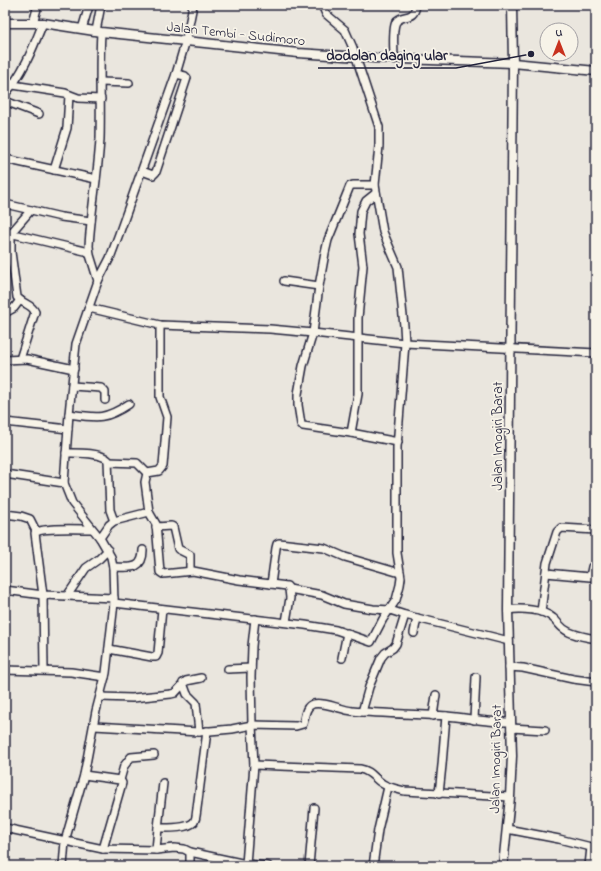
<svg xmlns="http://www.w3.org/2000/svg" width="601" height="871" font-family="'Indie Flower',sans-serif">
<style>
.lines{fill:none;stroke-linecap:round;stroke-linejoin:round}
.minor-casing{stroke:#22223b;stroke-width:10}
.major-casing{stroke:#22223b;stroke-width:11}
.minor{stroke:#f7f3e8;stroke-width:7}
.major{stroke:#f7f3e8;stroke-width:8}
.labels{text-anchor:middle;stroke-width:3.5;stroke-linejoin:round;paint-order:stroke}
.street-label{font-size:14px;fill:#22223b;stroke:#f7f3e8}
.leader{fill:none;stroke:#22223b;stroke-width:1.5}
.callout-dot{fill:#22223b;stroke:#f7f3e8;stroke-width:1.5}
.callout-label{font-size:15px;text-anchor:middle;font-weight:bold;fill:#22223b;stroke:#f7f3e8;stroke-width:3.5;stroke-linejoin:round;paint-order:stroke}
</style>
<rect width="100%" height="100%" fill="#eae6de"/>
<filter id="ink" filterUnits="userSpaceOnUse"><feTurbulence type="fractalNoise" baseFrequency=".025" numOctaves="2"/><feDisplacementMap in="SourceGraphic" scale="8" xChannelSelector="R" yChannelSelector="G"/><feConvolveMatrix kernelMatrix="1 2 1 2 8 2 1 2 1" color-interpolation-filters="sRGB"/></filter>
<g filter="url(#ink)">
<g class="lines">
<defs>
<g id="minor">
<polyline points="33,23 38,5"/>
<polyline points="82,29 89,6"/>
<polyline points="96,31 101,5"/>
<path d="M394 58C394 50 392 29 396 22 402 13 414 22 416 5"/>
<polyline points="100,82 129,83"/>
<polyline points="13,85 65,93 78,98 101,99"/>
<path d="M5 94C23 74 33 48 43 23"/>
<polyline points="5,101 39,114"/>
<polyline points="5,159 96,179"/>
<polyline points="54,170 67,128 69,95"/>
<polyline points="142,171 153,175 156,172 187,78 185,76 176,74"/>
<polyline points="375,185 353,185 350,186 328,240 325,253 319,286 313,333 303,366 298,394 298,405 301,424 303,426 351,433 398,442"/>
<polyline points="5,204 31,210"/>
<polyline points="5,232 89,252"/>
<polyline points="98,281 110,258 119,234 176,74 186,40 193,5"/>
<polyline points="284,281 319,286"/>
<polyline points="89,308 160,325 270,329 313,333 405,343 596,353"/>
<polyline points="5,313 14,308 20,300"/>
<polyline points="160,325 160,397 167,417 163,466 159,471 147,473 145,482 149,512 156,524 160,572 163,574 193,571 239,580 287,586 289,589 290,598 286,622"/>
<path d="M20 359 35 312C32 304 22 304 17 297L11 252V233L31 210 61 217 91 221"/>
<polyline points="5,360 27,359 74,369"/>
<polyline points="72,386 101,388 105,392 105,400"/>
<path d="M69 414C97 418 105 420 129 404"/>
<polyline points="5,422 68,429"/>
<polyline points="351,433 358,394 358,318 363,266 359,234 361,211 366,201 376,193"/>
<path d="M66 453C77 453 100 452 108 460L110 510 114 521"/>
<polyline points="109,462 137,463 147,473"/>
<polyline points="5,474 64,483"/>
<polyline points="5,514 21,516 30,519 36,531"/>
<polyline points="156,527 171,526 173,527 178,549 190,555 190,571"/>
<polyline points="100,538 109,525 114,521 149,512"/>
<path d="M113 567C129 567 143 571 143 550"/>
<polyline points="546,573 590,577 592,567"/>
<polyline points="271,584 276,548 277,544 279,543 324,548 345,557 400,573"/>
<polyline points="289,589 322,595 344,604 373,609 390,610 405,615 509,641"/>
<polyline points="5,590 43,595 114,598"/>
<polyline points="67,596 86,568 99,559 108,550"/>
<polyline points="114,603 305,625 336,630 371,642 383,619 396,600 400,585 401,578 397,553 397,447 405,343 404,326 398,267 383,232 375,185 379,146 379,127 353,48 345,30 326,14 322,5"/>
<path d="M508 610C520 608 543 609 553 618 559 623 560 628 569 632 577 636 587 637 596 639"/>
<polyline points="541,612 547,563 557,532 561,528 596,530"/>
<polyline points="414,633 417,618"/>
<polyline points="109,649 152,657 156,657 158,653 162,609"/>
<polyline points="342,658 347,633"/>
<polyline points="509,667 523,668 573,679 596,682"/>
<polyline points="228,669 251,668"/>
<polyline points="5,670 71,672 105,677"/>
<path d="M44 670 43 595 35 533C41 527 81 529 92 529"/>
<polyline points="183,683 187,694 196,703 199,732"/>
<polyline points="100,697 132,698 171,694 175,693 186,681 201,678"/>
<polyline points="362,712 369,687 381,658 385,653 393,648 396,644 405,615"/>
<polyline points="433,716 436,695"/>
<polyline points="474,720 476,677"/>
<path d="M94 726 199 732 232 729 252 725 296 726 303 724C305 717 305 706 313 704 323 701 342 710 352 711 384 714 416 714 447 716 469 718 490 723 511 722"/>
<polyline points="511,728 545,730"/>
<path d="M254 765 360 769C372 771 374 779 383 784 390 788 397 789 405 791L510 797"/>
<polyline points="84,775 120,780 122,783 103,849"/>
<polyline points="120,780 124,766 131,757 154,755"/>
<polyline points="439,794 442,765 446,716"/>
<polyline points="5,828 103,849 156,850 174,848 184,849 190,852 246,864 268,866"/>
<polyline points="158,828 163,783"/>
<polyline points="507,829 559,839 591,847 596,845"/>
<path d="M156 850 158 828C167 828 187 829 194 822 195 820 196 818 196 816L207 731"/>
<path d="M63 866 65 841 84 775 96 711 106 673 114 603 113 567 111 557 100 538 72 503 64 483 69 414 76 344 98 281 90 255 89 246C91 210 98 175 100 139 101 103 99 68 101 32"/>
<polyline points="190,866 190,852"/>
<polyline points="247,866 246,864 254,765 252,725 251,677 252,646 255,619"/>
<polyline points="309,866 314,808"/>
<polyline points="373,866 378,830 388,787"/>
<polyline points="589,866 591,847"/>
</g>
<g id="major">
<polyline points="5,23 43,23 101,32 298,53 375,58 513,63 596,71"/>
<polyline points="503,866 510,797 512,756 508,610 513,63 512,5"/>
</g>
</defs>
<use href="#minor" class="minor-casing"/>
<use href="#major" class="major-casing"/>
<use href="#minor" class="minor"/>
<use href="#major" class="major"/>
</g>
</g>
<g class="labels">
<g class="street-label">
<text transform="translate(236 33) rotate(6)" y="5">Jalan Tembi - Sudimoro</text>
<text transform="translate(497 436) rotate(-90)" y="5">Jalan Imogiri Barat</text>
<text transform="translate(495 759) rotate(-89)" y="5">Jalan Imogiri Barat</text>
</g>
</g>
<path class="leader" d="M531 54L456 68H318"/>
<circle class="callout-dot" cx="531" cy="54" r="4"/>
<g class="callout-label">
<text x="387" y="60">dodolan daging ular</text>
</g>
<rect width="601" height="871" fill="none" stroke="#f7f3e8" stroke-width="20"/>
<rect x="10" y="10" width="581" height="851" fill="none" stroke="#22223b" stroke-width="1.5" filter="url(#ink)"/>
<g transform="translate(559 42)"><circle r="19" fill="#f7f3e8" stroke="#a29fa3"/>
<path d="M0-3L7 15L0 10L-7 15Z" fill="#c8321e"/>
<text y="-6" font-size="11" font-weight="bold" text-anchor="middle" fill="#22223b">U</text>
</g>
</svg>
